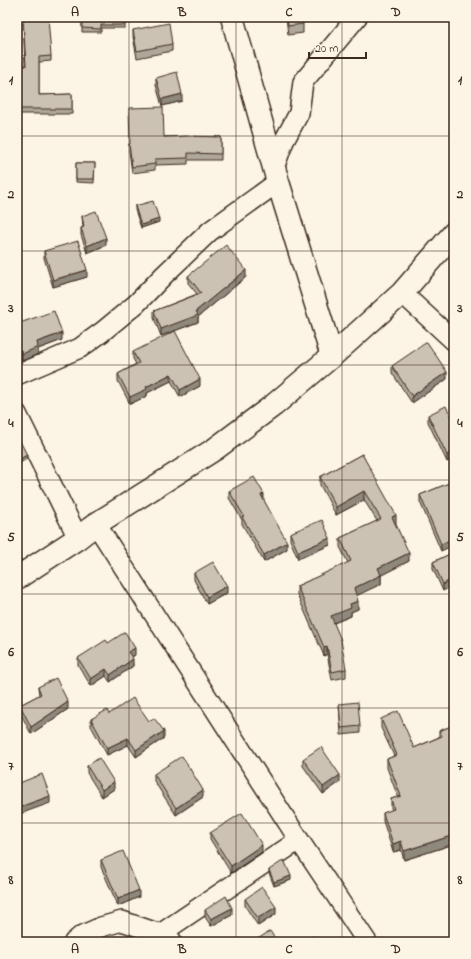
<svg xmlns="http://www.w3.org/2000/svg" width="471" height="959" font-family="'Indie Flower',sans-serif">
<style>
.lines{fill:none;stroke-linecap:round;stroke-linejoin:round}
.street-casing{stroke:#3b2a1e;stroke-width:22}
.secondary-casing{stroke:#3b2a1e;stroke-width:25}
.street{stroke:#fcf5e5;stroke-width:19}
.secondary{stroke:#fcf5e5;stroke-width:22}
.wall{fill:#afa79a;stroke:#3b2a1e}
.shaded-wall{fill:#8f887d;stroke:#3b2a1e}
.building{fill:#ccc2b3;stroke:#3b2a1e}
.grid{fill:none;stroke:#3b2a1e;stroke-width:1;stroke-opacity:0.55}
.neatline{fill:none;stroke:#3b2a1e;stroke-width:1.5}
.grid-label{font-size:13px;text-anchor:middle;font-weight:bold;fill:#3b2a1e}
</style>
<rect width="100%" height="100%" fill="#fcf5e5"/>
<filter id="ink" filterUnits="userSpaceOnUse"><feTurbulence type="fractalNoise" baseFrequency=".025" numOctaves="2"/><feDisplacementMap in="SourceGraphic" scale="8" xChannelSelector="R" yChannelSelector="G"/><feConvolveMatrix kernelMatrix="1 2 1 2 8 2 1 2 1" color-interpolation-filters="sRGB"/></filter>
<g filter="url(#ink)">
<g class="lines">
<defs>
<g id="street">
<polyline points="274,168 284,141 299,113 303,82 357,17"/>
<polyline points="402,293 454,341"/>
<polyline points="17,375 80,348 102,332 136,304 164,275 210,231 278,182"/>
<polyline points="17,414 78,538"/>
<polyline points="96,524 299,840 367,942"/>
<polyline points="160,934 299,840"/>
<polyline points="74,942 81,936 101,927 122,921 160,934 171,940 171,942"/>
</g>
<g id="secondary">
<polyline points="232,17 278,182 332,356"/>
<polyline points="17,578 78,538 96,524 215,449 274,405 332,356 402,293 454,233"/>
</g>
</defs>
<use href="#street" class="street-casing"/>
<use href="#secondary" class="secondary-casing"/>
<use href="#street" class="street"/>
<use href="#secondary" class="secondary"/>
</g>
<g class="wall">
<polygon points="82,17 125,17 125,28 101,28 101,32 82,32"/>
<polygon points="286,17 321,17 321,19 303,21 303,33 288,35"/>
<polygon points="23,23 51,56 51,61 39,62 39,95 72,94 72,114 17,114 17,66 25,66"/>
<polygon points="133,30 172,44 172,51 137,58 133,37"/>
<polygon points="156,78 182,101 162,106 156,85"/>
<polygon points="164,137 221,137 221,160 188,160 188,164 155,165 155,170 132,173 129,151 129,144"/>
<polygon points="76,163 95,163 94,183 76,182"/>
<polygon points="135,206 159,222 141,228 135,210"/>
<polygon points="82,216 106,245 87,253 81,235 81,228 83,227"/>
<polygon points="44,251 87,277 53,287 44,258"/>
<polygon points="188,276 246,277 198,317 198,322 161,336 154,318 154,311 197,294 188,283"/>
<polygon points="17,324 62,340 38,349 38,354 22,361 21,357 17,358"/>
<polygon points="133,352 200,386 180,397 171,381 147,393 147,396 130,404 118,381 118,374 136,364 133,359"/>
<polygon points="392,366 447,379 412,403 392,373"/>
<polygon points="428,415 454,424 447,462 428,422"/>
<polygon points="362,454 396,524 409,561 381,575 381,584 356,595 358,609 351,612 351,616 334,623 346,669 346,677 332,680 327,654 324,656 297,594 297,586 348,563 340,547 340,538 377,521 364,500 336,515 320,485 320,477"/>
<polygon points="454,481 441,551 420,502 420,495"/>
<polygon points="229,491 264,501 287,549 264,562 242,524 242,520 229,498"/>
<polygon points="290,533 330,545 298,559 290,540"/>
<polygon points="454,552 443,591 433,569 433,562"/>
<polygon points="194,573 227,593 207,604 194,580"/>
<polygon points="108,643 135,655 132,657 133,666 110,682 106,676 91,686 78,665 78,658"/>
<polygon points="38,687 68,709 31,734 20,712 20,705 39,695"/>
<polygon points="454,698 454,713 453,713 453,706"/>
<polygon points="339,704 360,726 360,733 341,735"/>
<polygon points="109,714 149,721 164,738 136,757 128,745 107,755 91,726 91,719"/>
<polygon points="381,719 414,748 439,737 439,731 454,725 454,844 404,860 401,850 393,852 383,821 383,813 392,810 391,808 391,799 398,797 387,768 387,759 394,756 381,728"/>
<polygon points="303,759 340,782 323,794 303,766"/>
<polygon points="87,766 114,789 102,797 87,773"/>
<polygon points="154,774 203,797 176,815 154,781"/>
<polygon points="210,833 262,852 231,873 210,839"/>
<polygon points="101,860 139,897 118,906 101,867"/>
<polygon points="269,870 291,880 274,886 269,873"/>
<polygon points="245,899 276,914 258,926 245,906"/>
<polygon points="205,910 232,915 211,926 205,917"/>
</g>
<g class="shaded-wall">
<polygon points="182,94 182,101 162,106 162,99"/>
<polygon points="159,219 159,222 141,228 141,225"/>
<polygon points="106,238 106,245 87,253 87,246"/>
<polygon points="87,270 87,277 53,287 53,280"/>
<polygon points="246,270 246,277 198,317 198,322 161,336 161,329 196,311"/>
<polygon points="62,333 62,340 38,349 38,354 22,361 22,354 37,342"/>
<polygon points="21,350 21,357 17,358 17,351"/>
<polygon points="447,372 447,379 412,403 412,396"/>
<polygon points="171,374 171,381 147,393 147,396 130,404 130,397 146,387"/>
<polygon points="200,379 200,386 180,397 180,390"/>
<polygon points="454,452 454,459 447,462 447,455"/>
<polygon points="27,455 27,459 18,464 18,460"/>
<polygon points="364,491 364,500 336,515 336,507"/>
<polygon points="264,494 264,501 261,495"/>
<polygon points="396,515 396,524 392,526 392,517"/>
<polygon points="330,538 330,545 298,559 298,552"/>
<polygon points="454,538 454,545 441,551 441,544"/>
<polygon points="287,542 287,549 264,562 264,555"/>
<polygon points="409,553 409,561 378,577 378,568"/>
<polygon points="381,575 381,584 354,597 354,588"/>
<polygon points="454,578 454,585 443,591 443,584"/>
<polygon points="227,586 227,593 207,604 207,597"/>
<polygon points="358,601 358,609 351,612 351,616 331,624 331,616 350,604"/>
<polygon points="327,646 327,654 324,656 324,647"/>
<polygon points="135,648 135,655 128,659 128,652"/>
<polygon points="133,659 133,666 110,682 110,675"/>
<polygon points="106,669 106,676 91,686 91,679"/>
<polygon points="68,702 68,709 31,734 31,727"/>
<polygon points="164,731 164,738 136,757 136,750"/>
<polygon points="128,738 128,745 107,755 107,748"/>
<polygon points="340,775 340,782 323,794 323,787"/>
<polygon points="114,782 114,789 102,797 102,790"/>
<polygon points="203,790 203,797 176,815 176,808"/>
<polygon points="50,796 50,803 17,815 17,808"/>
<polygon points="454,835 454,844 404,860 404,851"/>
<polygon points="401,841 401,850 393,852 393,844"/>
<polygon points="262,845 262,852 231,873 231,866"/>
<polygon points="291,876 291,880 274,886 274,882"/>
<polygon points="139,890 139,897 118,906 118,899"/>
<polygon points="276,907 276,914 258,926 258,918"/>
<polygon points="232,908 232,915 211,926 211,919"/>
</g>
<g class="building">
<polygon points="43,17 48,17 51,56 39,57 39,95 72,94 72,109 17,109 17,66 26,66 23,18"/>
<polygon points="82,17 125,17 125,25 101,25 101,29 82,28"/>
<polygon points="287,17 302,17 303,24 288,26"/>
<polygon points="169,23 172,44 137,51 133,30"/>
<polygon points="177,72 182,94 162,99 156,78"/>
<polygon points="163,107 164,137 187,136 221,137 221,154 188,153 188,158 155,159 155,164 132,167 129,144 130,144 129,108"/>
<polygon points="76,163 95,163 94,179 76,179"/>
<polygon points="153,201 159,219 141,225 135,206"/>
<polygon points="96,211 106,238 87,246 81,228 84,227 82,216"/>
<polygon points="78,241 87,270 53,280 44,251"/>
<polygon points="226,245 246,270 196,311 198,315 161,329 154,311 201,293 188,276"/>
<polygon points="54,311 62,333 37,342 38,347 22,354 21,350 17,351 17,324"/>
<polygon points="175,331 200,379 180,390 171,374 146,387 147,389 130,397 118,374 139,363 133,352"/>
<polygon points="427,342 447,372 412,396 392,366"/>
<polygon points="446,406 454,424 454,452 447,455 428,415"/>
<polygon points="17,435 27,455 18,460 17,458"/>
<polygon points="362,454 396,515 392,517 409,553 378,568 381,575 354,588 358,601 350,604 351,608 331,616 341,640 346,669 332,672 327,646 324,647 297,586 351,561 340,538 381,519 364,491 336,507 320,477"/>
<polygon points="254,477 264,494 261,495 287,542 264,555 242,517 244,516 229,491"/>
<polygon points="454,481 454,538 441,544 420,495"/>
<polygon points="322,520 330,538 298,552 290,533"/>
<polygon points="454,552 454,578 443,584 433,562"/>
<polygon points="213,562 227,586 207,597 194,573"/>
<polygon points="125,632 135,648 128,652 133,659 110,675 106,669 91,679 78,658 106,640 108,643"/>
<polygon points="56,678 68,702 31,727 20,705 41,694 38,687"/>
<polygon points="133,698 149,721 154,718 164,731 136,750 128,738 107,748 91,719 107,710 109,714"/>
<polygon points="454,698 454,706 453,706"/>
<polygon points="358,702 360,726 341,728 339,704"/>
<polygon points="398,711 414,748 442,736 439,731 454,725 454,835 404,851 401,841 393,844 383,813 394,809 391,799 401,796 387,759 397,755 381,719"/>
<polygon points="321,747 340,775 323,787 303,759"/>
<polygon points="182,756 203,790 176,808 154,774"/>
<polygon points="99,758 114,782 102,790 87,766"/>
<polygon points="42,774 50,796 17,808 17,784"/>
<polygon points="242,813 262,845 231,866 210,833"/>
<polygon points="123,851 139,890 118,899 101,860"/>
<polygon points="284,860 291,876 274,882 269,870"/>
<polygon points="262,887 276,907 258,918 245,899"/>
<polygon points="226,896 232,908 211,919 205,910"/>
<polygon points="270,931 277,942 253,942"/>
<polygon points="314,936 318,942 305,942"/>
</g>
</g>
<path class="grid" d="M129 17V942M236 17V942M342 17V942M17 136H454M17 251H454M17 365H454M17 480H454M17 594H454M17 708H454M17 823H454"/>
<rect width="471" height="959" fill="none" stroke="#fcf5e5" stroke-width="44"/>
<path d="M309 52v6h57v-6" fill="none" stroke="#3b2a1e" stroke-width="2"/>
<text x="315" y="52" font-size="12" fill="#3b2a1e" stroke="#fcf5e5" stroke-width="3" paint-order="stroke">20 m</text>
<rect x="22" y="22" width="427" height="915" class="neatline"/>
<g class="grid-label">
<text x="75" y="16">A</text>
<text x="182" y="16">B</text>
<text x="289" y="16">C</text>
<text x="396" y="16">D</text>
<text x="11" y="84">1</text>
<text x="460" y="84">1</text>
<text x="11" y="198">2</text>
<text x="460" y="198">2</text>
<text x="11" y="312">3</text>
<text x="460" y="312">3</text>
<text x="11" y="427">4</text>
<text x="460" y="427">4</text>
<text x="11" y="541">5</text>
<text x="460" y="541">5</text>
<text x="11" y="656">6</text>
<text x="460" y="656">6</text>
<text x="11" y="770">7</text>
<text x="460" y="770">7</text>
<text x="11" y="884">8</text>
<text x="460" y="884">8</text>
<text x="75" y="953">A</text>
<text x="182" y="953">B</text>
<text x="289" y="953">C</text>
<text x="396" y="953">D</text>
</g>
</svg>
